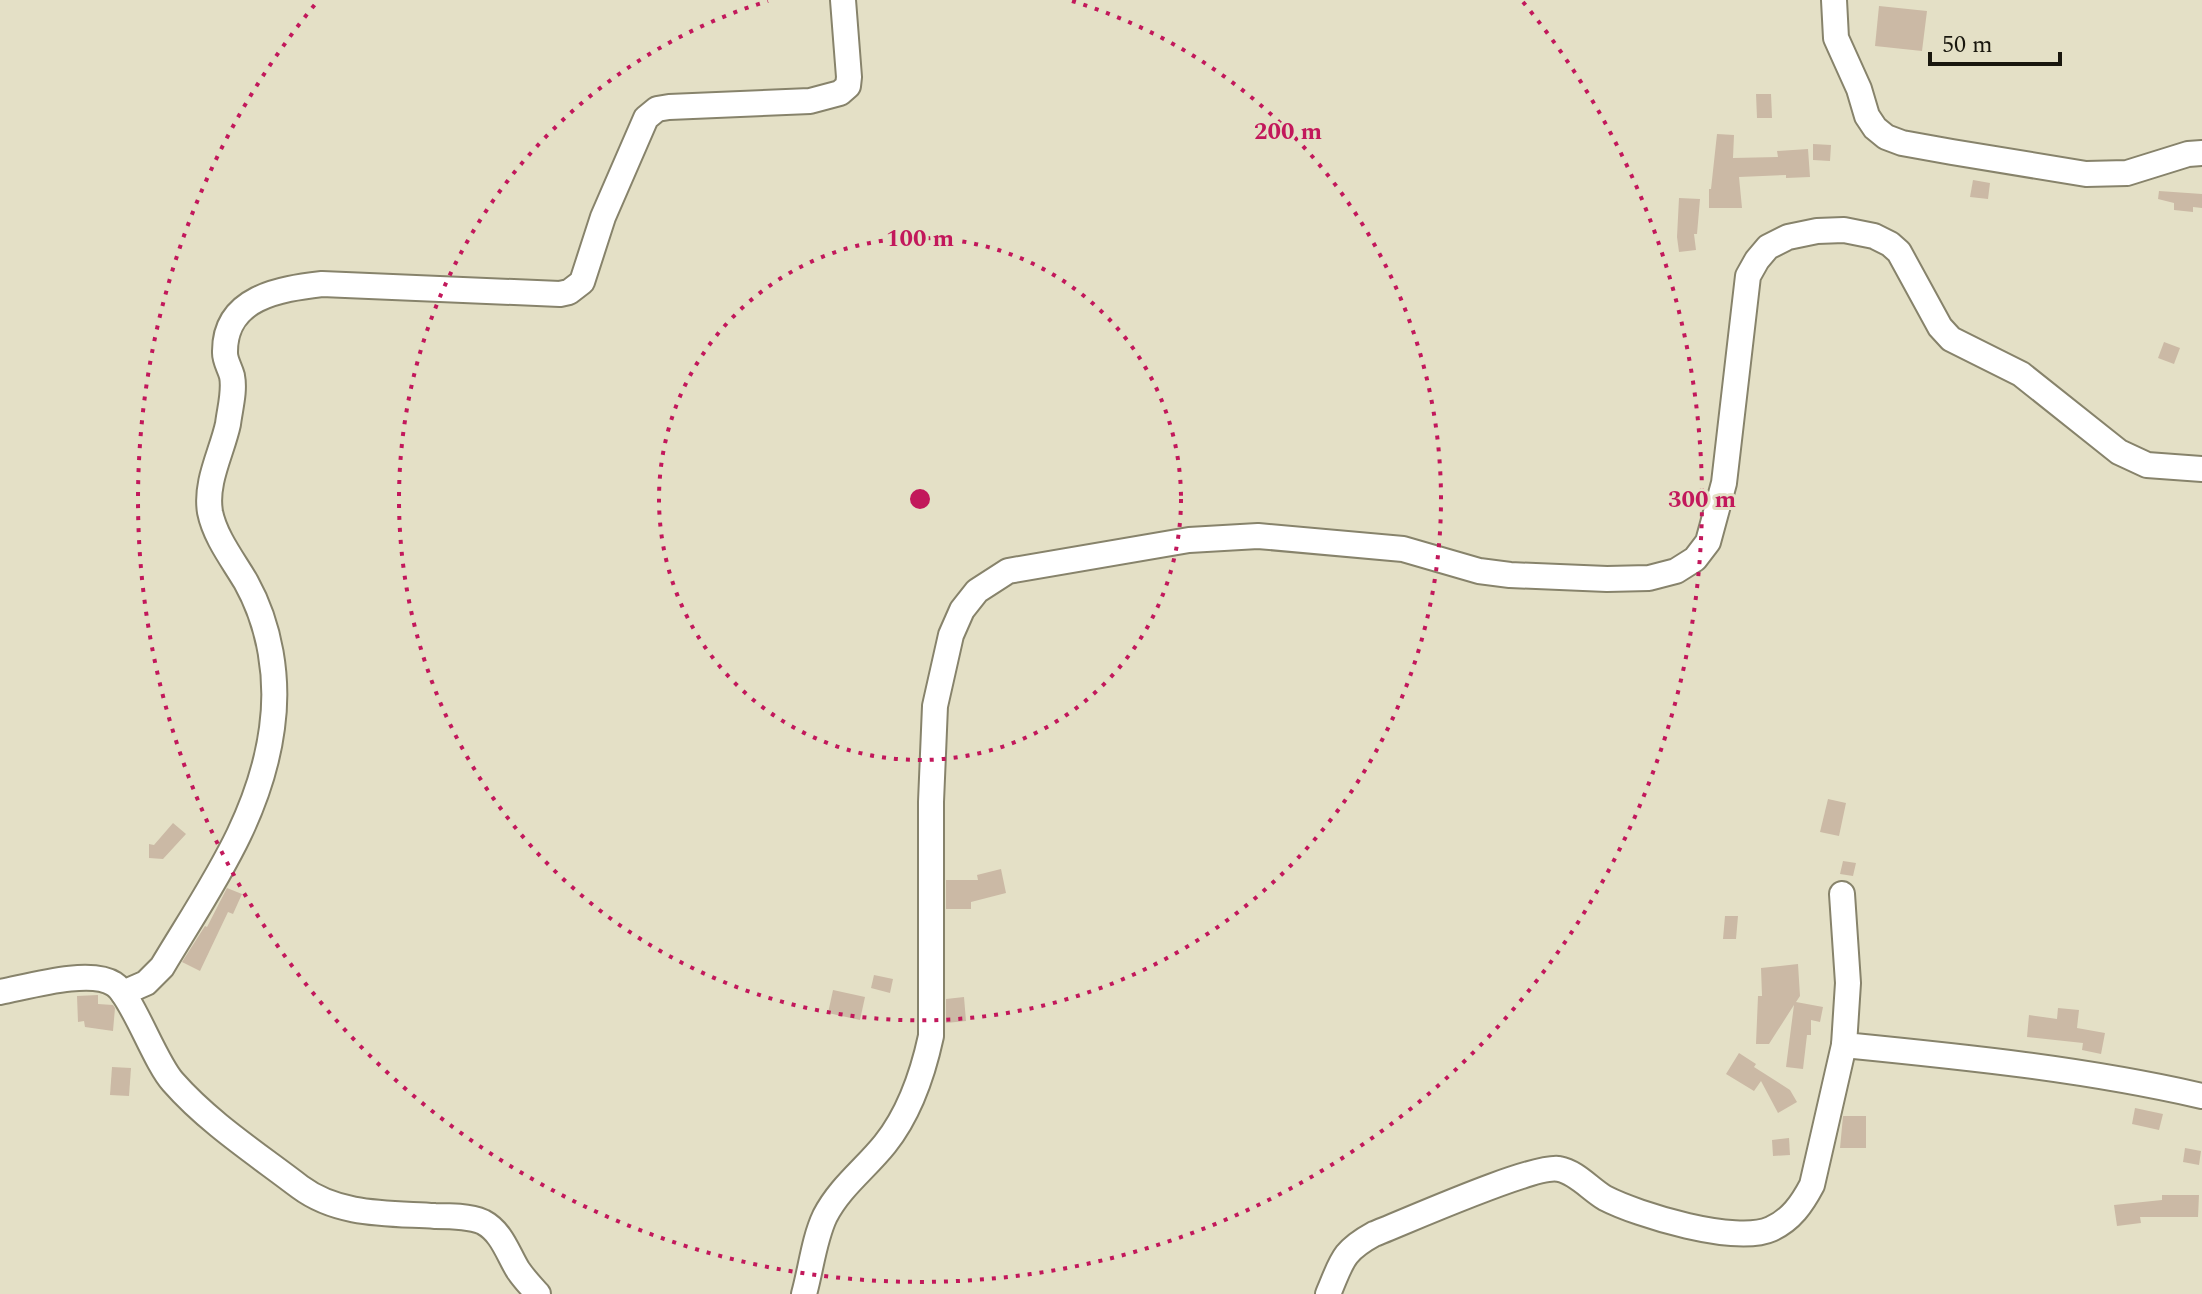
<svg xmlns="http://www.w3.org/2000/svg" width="2202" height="1294" font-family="Spectral,serif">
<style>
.building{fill:#cbb9a5}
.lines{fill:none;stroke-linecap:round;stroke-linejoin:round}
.minor-casing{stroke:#87836b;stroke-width:28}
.minor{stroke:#fff;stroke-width:24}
.ring{fill:none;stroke:#c2185b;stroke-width:4;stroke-dasharray:4 8}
.centre{fill:#c2185b;stroke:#e4e0c6;stroke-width:4}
.ring-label{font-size:24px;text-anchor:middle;font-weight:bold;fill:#c2185b;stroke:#e4e0c6;stroke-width:6;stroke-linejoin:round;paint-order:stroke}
</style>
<rect width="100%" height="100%" fill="#e4e0c6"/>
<g class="building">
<polygon points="1879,6 1927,11 1922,51 1875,46"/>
<polygon points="1756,94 1771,94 1772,118 1757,118"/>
<polygon points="1717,134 1734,135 1733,158 1778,157 1777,151 1808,149 1810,177 1786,178 1786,175 1739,177 1742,208 1709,208 1709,189 1711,189"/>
<polygon points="1813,144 1831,145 1830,161 1813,160"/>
<polygon points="1973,180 1990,183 1988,199 1970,197"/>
<polygon points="2159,191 2202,194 2202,208 2193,207 2193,212 2174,210 2174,203 2158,199"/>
<polygon points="1679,198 1700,199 1697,234 1694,234 1696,250 1679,252 1677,237"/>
<polygon points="2164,342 2180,348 2174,364 2158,358"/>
<polygon points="1828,799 1846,803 1839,836 1820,832"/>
<polygon points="173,823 186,834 163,859 149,858 149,844 154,845"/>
<polygon points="1843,861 1856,863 1853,876 1840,874"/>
<polygon points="1001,869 1006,893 971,902 971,909 946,909 946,880 978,880 977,875"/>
<polygon points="227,888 242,894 233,914 228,912 200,971 182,962 205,926 207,927"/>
<polygon points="1725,916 1738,916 1736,939 1723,939"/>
<polygon points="1798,964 1800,996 1796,1002 1823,1007 1820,1022 1811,1020 1811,1035 1807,1035 1803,1069 1786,1067 1794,1005 1769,1044 1756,1044 1758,996 1762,996 1761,968"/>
<polygon points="874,975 893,979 890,993 871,988"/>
<polygon points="833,990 865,997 860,1020 828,1013"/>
<polygon points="98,995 98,1004 113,1005 115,1008 113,1031 85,1027 84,1021 78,1022 77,996"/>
<polygon points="964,997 966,1021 946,1023 946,999"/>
<polygon points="2058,1008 2079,1010 2077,1028 2105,1033 2101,1054 2082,1050 2083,1043 2027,1037 2029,1015 2057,1019"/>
<polygon points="1739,1053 1756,1064 1754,1067 1790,1090 1797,1102 1778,1113 1761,1081 1754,1091 1726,1074"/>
<polygon points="112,1067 131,1068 129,1096 110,1095"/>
<polygon points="2135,1108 2163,1114 2159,1130 2132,1124"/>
<polygon points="1843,1116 1866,1116 1866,1148 1840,1148"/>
<polygon points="1789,1138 1790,1155 1773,1156 1772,1140"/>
<polygon points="2185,1148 2201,1151 2199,1165 2183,1162"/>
<polygon points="2162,1195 2199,1195 2198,1217 2140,1217 2141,1223 2117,1226 2114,1205 2162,1200"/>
</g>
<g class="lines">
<defs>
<g id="minor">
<polyline points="1834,0 1836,38 1859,89 1867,116 1875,128 1886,137 1902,143 1952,152 2086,174 2127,173 2188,154 2202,153"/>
<path d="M1842 894 1848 983 1844 1045C1965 1057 2084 1069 2202 1096"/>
<path d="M0 992C27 987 90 968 114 984 132 995 154 1061 173 1082 209 1123 257 1154 300 1187 339 1216 388 1213 435 1216 450 1216 469 1216 483 1222 502 1232 508 1254 518 1270 524 1279 531 1286 538 1294"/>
<path d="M123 993 146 983 162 967C208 890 260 819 272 728 279 678 270 625 246 582 233 560 215 537 210 512 205 482 222 452 228 424 230 408 235 391 232 376 230 368 225 361 225 353 224 297 280 289 322 284L560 294 569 292 582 282 603 217 646 118 657 109 669 107 810 101 840 93 848 86 849 77 843 0"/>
<path d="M804 1294C811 1269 814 1239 825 1216 840 1187 865 1169 885 1144 909 1114 923 1073 931 1036V802L935 706 951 635 962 610 977 591 1008 571 1189 540 1258 536 1403 549 1479 571 1510 575 1607 579 1649 578 1676 571 1695 559 1708 542 1724 483 1748 276 1757 260 1768 247 1788 237 1817 231 1844 230 1874 236 1890 244 1899 252 1940 327 1951 339 2021 374 2119 452 2147 465 2202 469"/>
<path d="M1328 1294C1342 1262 1341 1252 1374 1234 1405 1222 1534 1164 1559 1169 1576 1172 1590 1189 1605 1198 1638 1215 1736 1245 1771 1229 1791 1220 1802 1204 1812 1185L1844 1045"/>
</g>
</defs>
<use href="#minor" class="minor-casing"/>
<use href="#minor" class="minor"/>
</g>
<g class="ring">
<circle cx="920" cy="499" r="261"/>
<path d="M1072 1A521 521 0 1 1 768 1"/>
<path d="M1523 2A782 782 0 1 1 317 2"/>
</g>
<circle cx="920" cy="499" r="12" class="centre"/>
<g class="ring-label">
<text x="1288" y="139">200 m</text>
<text x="920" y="246">100 m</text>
<text x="1702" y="507">300 m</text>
</g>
<path d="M1930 52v12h130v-12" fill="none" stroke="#19170e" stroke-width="4"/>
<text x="1942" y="52" font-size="24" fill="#19170e" stroke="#e4e0c6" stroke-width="6" paint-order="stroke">50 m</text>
</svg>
